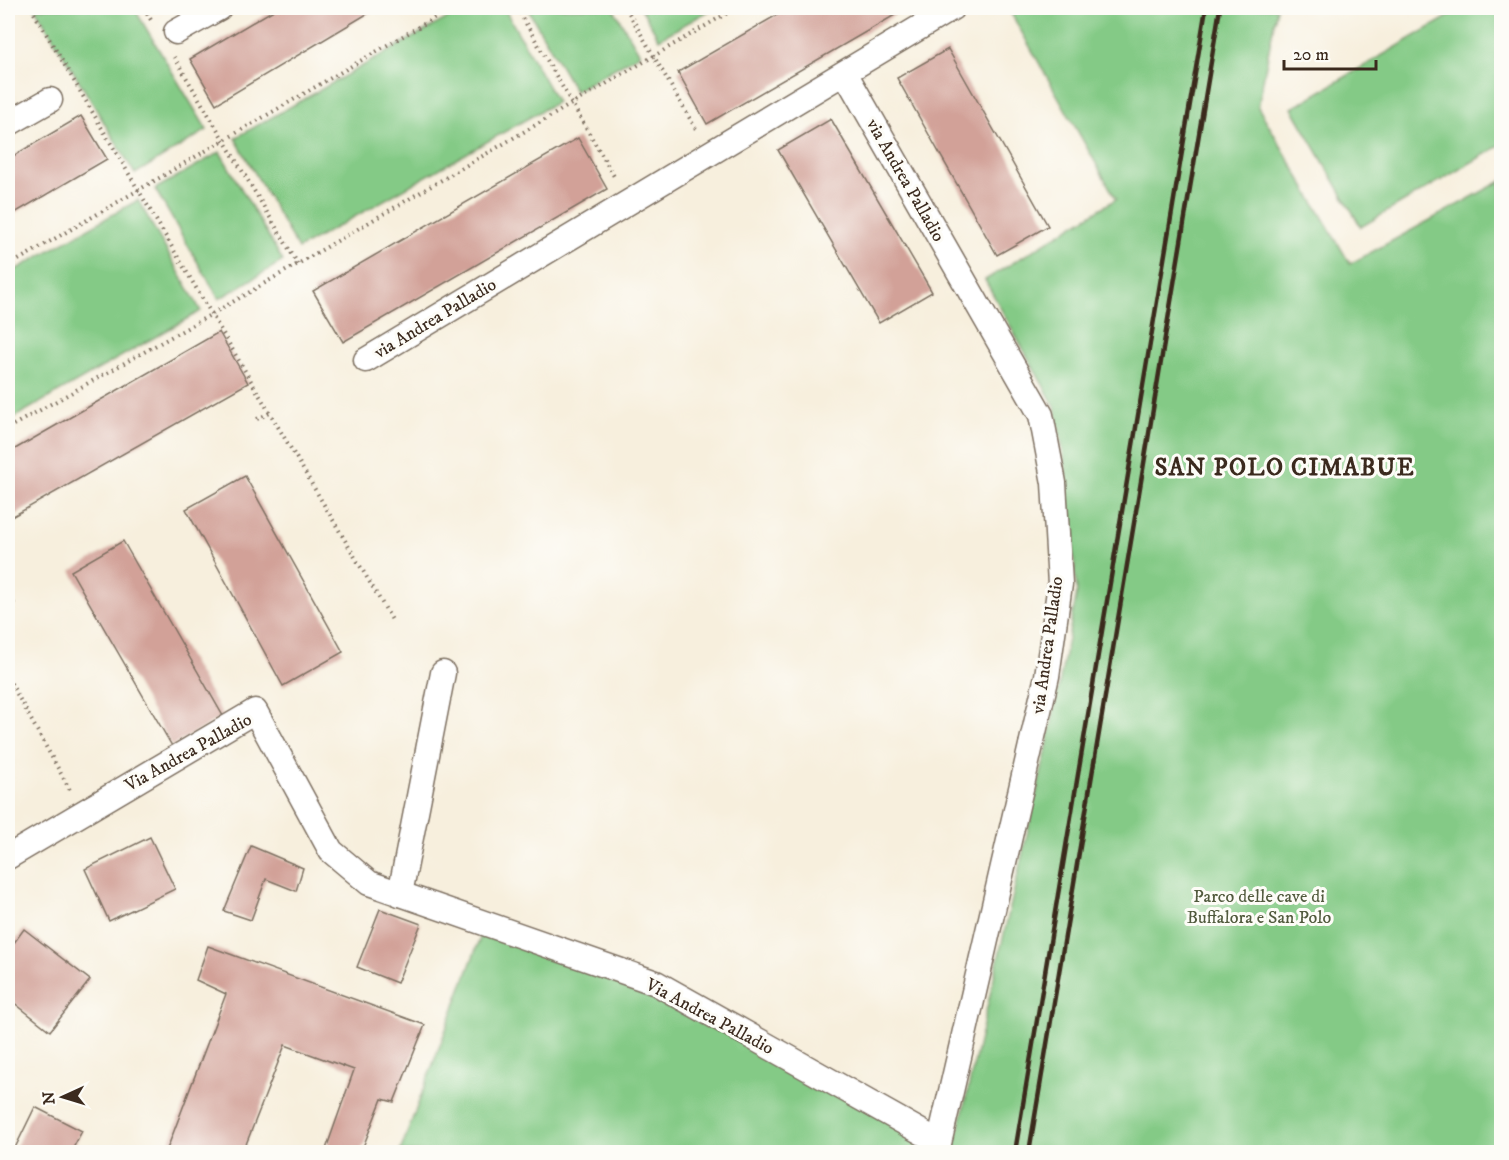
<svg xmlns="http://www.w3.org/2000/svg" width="1509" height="1160" font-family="'IM FELL DW Pica',serif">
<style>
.green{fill:#84ca86;stroke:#607a52;stroke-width:1.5}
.building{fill:#d2a198}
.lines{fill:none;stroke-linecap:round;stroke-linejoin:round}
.minor-casing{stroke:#7d6f61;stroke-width:27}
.path{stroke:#7d6f61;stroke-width:4;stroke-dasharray:1.5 4.5;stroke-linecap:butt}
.minor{stroke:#fff;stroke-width:24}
.rail{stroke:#3b2a1e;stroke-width:4.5}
.labels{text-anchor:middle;stroke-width:6;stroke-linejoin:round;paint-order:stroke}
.street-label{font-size:18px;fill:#3b2a1e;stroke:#fdfcf7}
.park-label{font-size:18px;fill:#515a3d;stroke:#fdfcf7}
.district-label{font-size:24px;font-weight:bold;letter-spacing:1.5px;fill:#3b2a1e;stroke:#fdfcf7}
</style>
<rect width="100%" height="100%" fill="#fdfcf7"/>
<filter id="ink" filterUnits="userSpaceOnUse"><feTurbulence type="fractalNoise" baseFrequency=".0167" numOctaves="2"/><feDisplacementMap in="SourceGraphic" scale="12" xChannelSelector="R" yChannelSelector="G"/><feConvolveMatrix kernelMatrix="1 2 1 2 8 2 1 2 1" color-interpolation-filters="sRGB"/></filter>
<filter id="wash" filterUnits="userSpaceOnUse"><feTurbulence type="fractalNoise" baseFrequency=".008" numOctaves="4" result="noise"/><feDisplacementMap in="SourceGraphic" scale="24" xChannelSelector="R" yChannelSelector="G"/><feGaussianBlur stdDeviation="1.35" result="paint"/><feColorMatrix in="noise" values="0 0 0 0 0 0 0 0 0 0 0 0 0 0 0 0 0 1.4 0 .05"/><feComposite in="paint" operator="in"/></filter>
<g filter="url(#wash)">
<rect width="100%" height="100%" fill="#f7efdd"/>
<g class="green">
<polygon points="35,8 134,8 207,130 135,174"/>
<polygon points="465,8 504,8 557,102 298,249 235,138"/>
<polygon points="527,8 613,8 640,54 575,91"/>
<polygon points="641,8 714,8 659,39"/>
<polygon points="1008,8 1277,8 1258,107 1350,264 1501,181 1501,1152 400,1152 482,933 652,989 954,1150 1046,752 1077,592 1065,463 1055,407 985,280 1116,199"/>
<polygon points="1463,8 1501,8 1501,145 1361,227 1292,108"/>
<polygon points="220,152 283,261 219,299 155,189"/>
<polygon points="138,200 201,311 8,421 8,274"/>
</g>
<g id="blocks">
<g class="building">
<polygon points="277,8 377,8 216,104 190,59"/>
<polygon points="789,8 907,8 707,124 678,72"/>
<polygon points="948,49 1048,226 997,255 897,78"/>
<polygon points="81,116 107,159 8,217 8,159"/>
<polygon points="831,119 932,292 879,323 778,150"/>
<polygon points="578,138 607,189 343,342 313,291"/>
<polygon points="219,332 248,383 8,519 8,453"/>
<polygon points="245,476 343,652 283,686 186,509"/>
<polygon points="123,541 223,716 172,746 71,571"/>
<polygon points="150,837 175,889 109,921 85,869"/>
<polygon points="251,846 303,868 296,891 266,879 251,920 224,911"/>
<polygon points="380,909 421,924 397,983 357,967"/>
<polygon points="24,929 90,980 50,1031 8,998 8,951"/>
<polygon points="208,946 425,1025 394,1102 382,1099 361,1152 325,1152 354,1070 285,1045 243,1152 166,1152 226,994 196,980"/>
<polygon points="35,1107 82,1131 71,1152 19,1152 14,1150"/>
</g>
</g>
</g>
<g filter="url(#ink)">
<use href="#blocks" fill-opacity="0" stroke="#7d6f61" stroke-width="1.5"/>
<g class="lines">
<defs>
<g id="minor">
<polyline points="176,32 219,8"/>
<polyline points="845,73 1041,415 1054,483 1060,584 1047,676 937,1152"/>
<polyline points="8,124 50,100"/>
<polyline points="366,360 952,8"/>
<polyline points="8,857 255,711 331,851 369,883 656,983 939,1142"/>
<polyline points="400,894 443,673"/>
</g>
</defs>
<use href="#minor" class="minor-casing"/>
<g class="path">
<polyline points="31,8 392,620"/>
<polyline points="144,8 151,20"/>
<polyline points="517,8 615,178"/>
<polyline points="626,8 697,131"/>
<polyline points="174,57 298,264"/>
<polyline points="8,266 451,8"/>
<polyline points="257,419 270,413"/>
<polyline points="8,428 212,314 736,8"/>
<polyline points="8,592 15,606 8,610"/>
<polyline points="8,678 70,790"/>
</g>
<use href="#minor" class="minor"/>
<g class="rail">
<polyline points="1015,1152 1206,8"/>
<polyline points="1029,1152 1220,8"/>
</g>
</g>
</g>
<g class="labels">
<g class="street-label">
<text transform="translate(906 180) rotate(60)" y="6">via Andrea Palladio</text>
<text transform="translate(435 318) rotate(-31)" y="6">via Andrea Palladio</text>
<text transform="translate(1047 645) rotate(-82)" y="6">via Andrea Palladio</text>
<text transform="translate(188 752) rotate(-29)" y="6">Via Andrea Palladio</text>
<text transform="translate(710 1016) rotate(28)" y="6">Via Andrea Palladio</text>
</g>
<g class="park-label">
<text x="1259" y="902">Parco delle cave di<tspan x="1259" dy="21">Buffalora e San Polo</tspan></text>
</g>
<g class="district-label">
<text x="1285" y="475">SAN POLO CIMABUE</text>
</g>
</g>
<rect width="1509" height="1160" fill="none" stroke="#fdfcf7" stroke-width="30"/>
<g transform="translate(63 1097) rotate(266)" stroke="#fdfcf7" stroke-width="4.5" paint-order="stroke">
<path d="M0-4.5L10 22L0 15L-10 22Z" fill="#3b2a1e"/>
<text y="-9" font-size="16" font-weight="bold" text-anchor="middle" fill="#3b2a1e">N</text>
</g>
<path d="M1284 60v9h92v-9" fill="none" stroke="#3b2a1e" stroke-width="3"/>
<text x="1293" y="60" font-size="18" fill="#3b2a1e" stroke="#fdfcf7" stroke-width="4.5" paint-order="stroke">20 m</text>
</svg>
